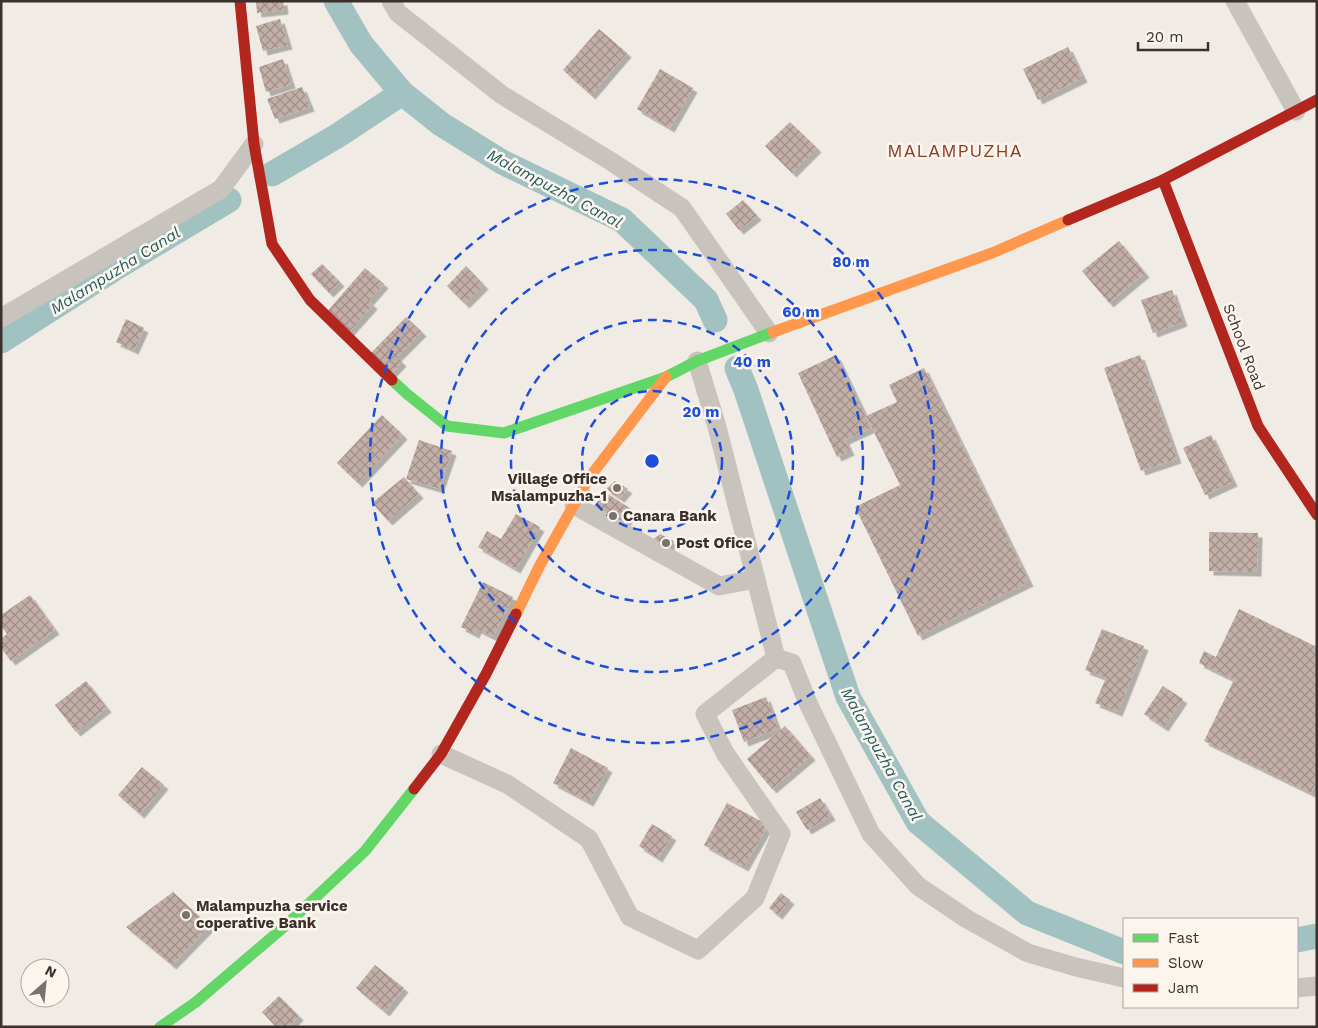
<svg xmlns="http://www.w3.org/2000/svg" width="1318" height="1028" font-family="'Work Sans',sans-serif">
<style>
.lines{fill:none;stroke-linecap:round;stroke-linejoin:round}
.canal{stroke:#a1c2c1;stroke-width:25}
.building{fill:url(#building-cross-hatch);filter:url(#shadow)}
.street{stroke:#c9c3be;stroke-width:19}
.fast{stroke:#63d668;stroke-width:11}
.slow{stroke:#ff974d;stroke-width:11}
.jam{stroke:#b3261e;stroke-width:11}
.ring{fill:none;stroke:#1d4ed8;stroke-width:2.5;stroke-dasharray:9 6}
.poi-dot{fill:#7a716c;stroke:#fbf5ee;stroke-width:2}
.labels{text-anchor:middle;stroke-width:5;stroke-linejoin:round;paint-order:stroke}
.street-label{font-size:15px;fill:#3b302b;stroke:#fbf5ee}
.poi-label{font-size:15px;font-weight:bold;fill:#3b302b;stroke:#fbf5ee;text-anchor:start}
.water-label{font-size:16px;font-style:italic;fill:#1f5a5e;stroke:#fbf5ee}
.quarter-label{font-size:18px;letter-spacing:1px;fill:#8c3b22;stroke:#fbf5ee}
.centre{fill:#1d4ed8;stroke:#fbf5ee;stroke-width:2.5}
.ring-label{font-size:15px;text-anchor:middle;font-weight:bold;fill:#1d4ed8;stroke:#fbf5ee;stroke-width:5;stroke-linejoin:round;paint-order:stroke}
</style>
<defs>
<pattern id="building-cross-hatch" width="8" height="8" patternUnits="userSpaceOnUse" patternTransform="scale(1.25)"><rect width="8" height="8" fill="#c3afa7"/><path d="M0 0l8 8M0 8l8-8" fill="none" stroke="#a08f88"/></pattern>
<filter id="shadow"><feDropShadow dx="4.5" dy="4.5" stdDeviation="0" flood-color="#0004"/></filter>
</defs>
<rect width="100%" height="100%" fill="#f0ebe5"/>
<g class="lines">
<g class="canal">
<polyline points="336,1 361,44 402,93 441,124 502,162 622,220 706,300 715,320"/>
<polyline points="272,174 337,136 402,93"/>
<polyline points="1,341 117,267 229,200"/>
<polyline points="737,368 746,390 848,697 918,822 1027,913 1124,952"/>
<polyline points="1297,940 1317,936"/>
</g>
</g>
<g class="building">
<polygon points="256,1 283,1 284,10 257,13"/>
<polygon points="280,19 288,45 263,51 256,26"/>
<polygon points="599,29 627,53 591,95 563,70"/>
<polygon points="1068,47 1083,78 1038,100 1023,69"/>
<polygon points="283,59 291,84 266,92 259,67"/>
<polygon points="660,69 693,88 670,128 637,109"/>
<polygon points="302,87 310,107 275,119 267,99"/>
<polygon points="790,122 817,148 792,173 765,146"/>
<polygon points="743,200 757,216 739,230 726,214"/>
<polygon points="1119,241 1145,273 1109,303 1082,271"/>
<polygon points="322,264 340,282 329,293 311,274"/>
<polygon points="466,266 484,285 465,304 447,286"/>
<polygon points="365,268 384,284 369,301 373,305 348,333 325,314"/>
<polygon points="1172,290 1183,322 1153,333 1141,300"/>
<polygon points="406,317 422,332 397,357 402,362 389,376 368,356"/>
<polygon points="126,319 144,328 134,350 116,342"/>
<polygon points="836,355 871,428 845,440 850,451 837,457 798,373"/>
<polygon points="1140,355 1177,459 1141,471 1104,368"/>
<polygon points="924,368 1029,582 918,636 855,507 900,485 866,416 897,402 889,385"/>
<polygon points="382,415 403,435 358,483 337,463"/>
<polygon points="1211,435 1233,482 1205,495 1183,448"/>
<polygon points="419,440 452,451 439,489 406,479"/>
<polygon points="404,477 419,494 388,521 372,503"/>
<polygon points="615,481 628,489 620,498 606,489"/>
<polygon points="605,492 634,511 615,535 588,514"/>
<polygon points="516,514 540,527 516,569 478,547 487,531 501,539"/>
<polygon points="1209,532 1258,533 1257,572 1209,571"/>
<polygon points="660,534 674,541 662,555 650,542"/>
<polygon points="483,582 513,597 493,637 477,629 475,634 461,627"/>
<polygon points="30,595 55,630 11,661 1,648 1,639 7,634 1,626 1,615"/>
<polygon points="1239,609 1317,647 1317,781 1311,793 1204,741 1234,680 1199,663 1204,651 1216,657"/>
<polygon points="1102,629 1144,646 1118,712 1095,703 1106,678 1085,670"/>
<polygon points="86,681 107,708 76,732 55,705"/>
<polygon points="1163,686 1183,699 1164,727 1144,714"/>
<polygon points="766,697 778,729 744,742 732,710"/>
<polygon points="785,726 811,756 772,789 747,759"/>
<polygon points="571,748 608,768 589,802 553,783"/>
<polygon points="142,767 164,785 140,814 118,795"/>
<polygon points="820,798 831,816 807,830 796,812"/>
<polygon points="727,803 768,825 744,867 704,845"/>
<polygon points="652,824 672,836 658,858 639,846"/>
<polygon points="173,892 210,926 172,965 126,927"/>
<polygon points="781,893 790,900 778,915 769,908"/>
<polygon points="375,965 404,988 385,1012 356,988"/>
<polygon points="279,996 299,1016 289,1027 276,1027 262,1012"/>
</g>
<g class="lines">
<g class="street">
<polyline points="391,1 398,13 502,95 612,162 682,208 769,333"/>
<polyline points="1235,1 1296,111"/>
<polyline points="1,318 221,189 254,144"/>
<polyline points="574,505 719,586 756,579"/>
<polyline points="776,658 792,663 808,703 871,834 918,886 967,919 1028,953 1076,967 1124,978"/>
<polyline points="441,754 507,784 589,839 630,917 698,950 755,898 781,834 725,753 705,714 776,658 717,427 697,361"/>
<polyline points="1297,988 1317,986"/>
</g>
<g class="fast">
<polyline points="392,380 407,394 447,426 504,433 666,377 697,361 773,332"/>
<polyline points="160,1027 196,1002 285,926 365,851 414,789"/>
</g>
<g class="slow">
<polyline points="773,332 992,253 1068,220"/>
<polyline points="516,614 540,565 589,478 666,377"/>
</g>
<g class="jam">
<polyline points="240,1 254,144 272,244 310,300 392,380"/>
<polyline points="1163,180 1258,426 1317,515"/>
<polyline points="1068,220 1163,180 1317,100"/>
<polyline points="414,789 441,754 486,674 516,614"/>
</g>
</g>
<g class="ring">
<circle cx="652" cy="461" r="70"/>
<circle cx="652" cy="461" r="141"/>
<circle cx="652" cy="461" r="211"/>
<circle cx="652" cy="461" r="282"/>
</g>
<g class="poi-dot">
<circle cx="617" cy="488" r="5"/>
<circle cx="613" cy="516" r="5"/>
<circle cx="666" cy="543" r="5"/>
<circle cx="186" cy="915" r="5"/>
</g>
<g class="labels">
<g class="street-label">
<text transform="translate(1244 347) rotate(69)" y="5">School Road</text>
</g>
<g class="poi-label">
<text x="607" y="484" text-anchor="end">Village Office<tspan x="607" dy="17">Msalampuzha-1</tspan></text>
<text x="623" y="521">Canara Bank</text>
<text x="676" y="548">Post Ofice</text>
<text x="196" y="911">Malampuzha service<tspan x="196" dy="17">coperative Bank</tspan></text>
</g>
<g class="water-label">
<text transform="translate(555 188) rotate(28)" y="6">Malampuzha Canal</text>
<text transform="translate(115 270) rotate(-32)" y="6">Malampuzha Canal</text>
<text transform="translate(882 754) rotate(61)" y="6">Malampuzha Canal</text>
</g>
<g class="quarter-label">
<text x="955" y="157">MALAMPUZHA</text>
</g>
</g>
<circle cx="652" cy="461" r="8" class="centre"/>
<g class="ring-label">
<text x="851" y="267">80 m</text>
<text x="801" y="317">60 m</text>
<text x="752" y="367">40 m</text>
<text x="701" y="417">20 m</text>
</g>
<rect width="1318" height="1028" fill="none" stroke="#3b302b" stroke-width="5"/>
<rect x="1123" y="918" width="175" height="90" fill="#fbf5ee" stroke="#aea6a0"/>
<rect x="1133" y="934" width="25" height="8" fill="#63d668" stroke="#aea6a0"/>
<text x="1168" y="943" font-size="15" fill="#3b302b">Fast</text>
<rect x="1133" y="959" width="25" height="8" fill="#ff974d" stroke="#aea6a0"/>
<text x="1168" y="968" font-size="15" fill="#3b302b">Slow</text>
<rect x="1133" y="984" width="25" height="8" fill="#b3261e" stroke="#aea6a0"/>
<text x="1168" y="993" font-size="15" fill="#3b302b">Jam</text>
<g transform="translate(45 983) rotate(27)"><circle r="24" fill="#fbf5ee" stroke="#aea6a0"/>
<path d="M0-4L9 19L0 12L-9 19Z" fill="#7a716c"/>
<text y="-8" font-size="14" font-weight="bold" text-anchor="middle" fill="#3b302b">N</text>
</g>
<path d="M1138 42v8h70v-8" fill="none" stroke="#3b302b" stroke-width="2.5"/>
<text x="1146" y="42" font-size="15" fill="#3b302b" stroke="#fbf5ee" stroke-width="4" paint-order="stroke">20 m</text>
</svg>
